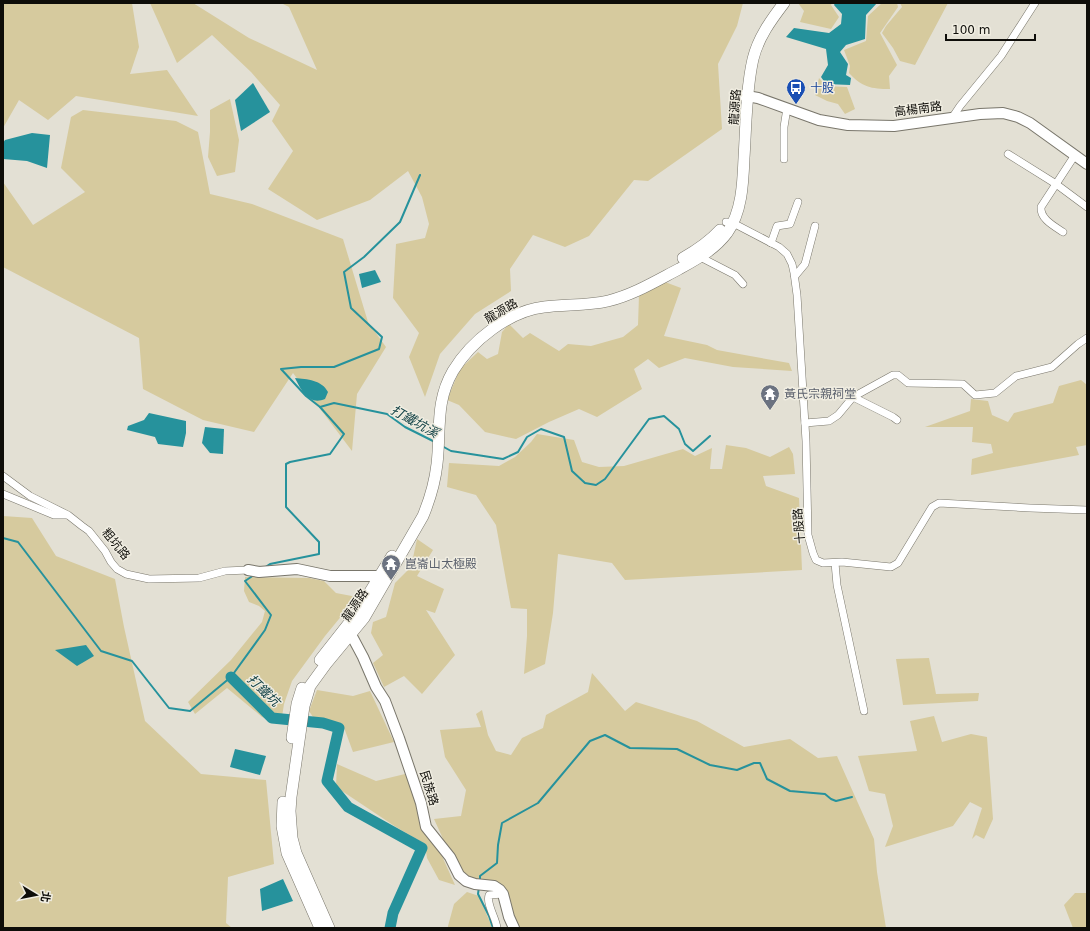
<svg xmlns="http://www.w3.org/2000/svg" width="1090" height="931" font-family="'DejaVu Sans','Noto Sans TC',sans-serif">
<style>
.green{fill:#d6ca9e}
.water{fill:#26929c}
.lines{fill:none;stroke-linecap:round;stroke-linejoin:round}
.stream{stroke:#26929c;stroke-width:2}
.river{stroke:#26929c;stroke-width:11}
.street-casing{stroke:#79766b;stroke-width:8}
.secondary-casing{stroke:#79766b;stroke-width:12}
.primary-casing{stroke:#79766b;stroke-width:12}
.street{stroke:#fff;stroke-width:7}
.secondary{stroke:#fff;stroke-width:10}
.primary{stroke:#fff;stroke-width:11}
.labels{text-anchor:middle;stroke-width:3;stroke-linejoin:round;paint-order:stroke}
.transit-label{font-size:12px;fill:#164399;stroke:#f0ede1;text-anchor:start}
.street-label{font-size:12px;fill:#0e0d09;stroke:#f0ede1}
.worship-label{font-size:12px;fill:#5b616d;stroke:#f0ede1;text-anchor:start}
.water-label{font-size:13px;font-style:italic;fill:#144347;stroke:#f0ede1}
</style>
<rect width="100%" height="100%" fill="#e3e0d4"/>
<g class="green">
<polygon points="3,3 132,3 139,47 130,74 167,70 198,116 76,96 48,120 19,100 3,128"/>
<polygon points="150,3 193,3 249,38 317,70 289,7 281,3 743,3 737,26 718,64 722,129 648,181 634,180 589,236 565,247 533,235 510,269 511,291 475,314 440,354 425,397 409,357 419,333 393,298 396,244 425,238 429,224 422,197 408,171 370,200 317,220 268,189 293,151 272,121 280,105 251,72 212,35 177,63"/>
<polygon points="798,3 832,3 831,5 839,17 831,29 800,22 804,11"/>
<path d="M882 3H897L898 7 880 33 897 65 889 76 890 89C871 89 862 87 849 73L850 66 844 50 866 41 868 16Z"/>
<polygon points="900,3 948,3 915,65 900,61 893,48 882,33 886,26 902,7"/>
<polygon points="819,78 826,86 847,87 855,109 845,114 838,104 827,101 815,95"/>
<polygon points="230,99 239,140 235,172 217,176 208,157 210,132 210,110"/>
<polygon points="83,110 176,121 198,132 210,194 252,204 343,239 368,322 386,347 357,394 352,451 293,373 254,432 203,420 143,389 139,338 3,267 3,182 33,225 85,192 61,168 71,117"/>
<polygon points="665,282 681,288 664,336 707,345 717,350 789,363 792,371 733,367 685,358 659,368 648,359 634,369 642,389 597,417 579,409 549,422 516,439 485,432 459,405 447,400 460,369 478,352 487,359 498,354 502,332 509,324 523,338 530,333 559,351 568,344 591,346 623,337 638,325 639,295"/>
<polygon points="1081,380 1087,385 1087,445 1076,447 1079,455 971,475 972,459 993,453 991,444 972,442 973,427 925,427 970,411 971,399 988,401 992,415 1008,422 1014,413 1053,403 1059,386"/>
<polygon points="537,434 574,440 582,462 599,467 624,466 683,449 695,456 712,448 710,469 722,469 726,445 746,448 770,457 789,447 793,454 795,474 763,476 766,486 799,498 802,570 625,580 612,563 558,554 553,613 545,664 524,674 527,636 527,609 511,608 496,525 476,495 447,487 449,463 499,466 515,457 531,442"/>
<polygon points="3,516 32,518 56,556 115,579 124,627 145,721 201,774 266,780 274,864 228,877 226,923 232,928 3,928"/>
<polygon points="417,539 433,550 417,576 444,589 435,613 426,610 455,655 422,694 404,676 384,687 373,663 383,655 371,633 373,622 386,617 395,583 411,567"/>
<polygon points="245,577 309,578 324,581 336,593 357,597 325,636 292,681 284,704 281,723 262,717 227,688 195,714 188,702 231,660 262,622 265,611 259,606 249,602 244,591"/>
<polygon points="929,658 936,694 979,693 978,701 903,705 896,659"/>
<polygon points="592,673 625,711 636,702 697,721 744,747 790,739 818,758 837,756 874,839 877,872 886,928 516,928 500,889 474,884 454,863 434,819 461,816 466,790 445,757 440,730 481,727 476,714 482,710 488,735 496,751 511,755 522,738 543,728 546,715 588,692"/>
<polygon points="317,690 353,696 370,691 394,742 353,752 343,725 313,717 309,711"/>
<polygon points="934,716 942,742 971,734 987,737 993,819 984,839 976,835 972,839 982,808 970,802 953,826 885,847 893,826 885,794 869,791 858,756 917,751 910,721"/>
<polygon points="337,764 376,781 405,774 455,885 439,880 427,858 425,844 396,827 336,787"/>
<polygon points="467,892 479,896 491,925 491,928 448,928 448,926 454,904"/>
<polygon points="1075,893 1087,893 1087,928 1073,928 1064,905"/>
</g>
<g class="water">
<polygon points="835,3 877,3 866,15 865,39 846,45 840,52 848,64 846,75 851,78 850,85 826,84 821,77 828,65 826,49 786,37 794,28 829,33 841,24 842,14 834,5"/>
<polygon points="253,83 270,112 241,131 235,100"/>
<polygon points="32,133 50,135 47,168 27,161 3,159 3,143 5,140"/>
<polygon points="375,270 381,282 362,288 359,274"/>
<path d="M295 378C307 379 322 380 328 392L325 399C309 406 301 390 295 378Z"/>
<polygon points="149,413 186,421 186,433 183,447 158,444 155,437 127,430 128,426 144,420"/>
<polygon points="205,427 224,429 223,454 210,453 202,443"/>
<polygon points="86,645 94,656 77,666 55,650"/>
<polygon points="235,749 266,756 260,775 230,767"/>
<polygon points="283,879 293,901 262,911 260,889"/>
</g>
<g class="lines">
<g class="stream">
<polyline points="320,407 306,396 281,369 301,367 334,367 379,349 382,337 351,308 344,272 364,257 400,222 420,175"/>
<polyline points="442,446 451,451 503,459 518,452 527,437 541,429 564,437 572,471 585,483 596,485 605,479 649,419 664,416 679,429 685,444 693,451 710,436"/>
<polyline points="3,538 18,542 101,651 132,661 169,708 190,711 231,677 265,630 271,615 245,581 254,575"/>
<polyline points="264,568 270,564 319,554 319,542 286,507 286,464 290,462 330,454 344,434 320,407 334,403 387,414 405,427 435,442"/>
<polyline points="480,881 480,876 497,863 498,845 502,823 538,803 590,741 605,735 630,748 677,749 710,765 737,770 754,763 760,763 767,779 790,791 825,794 831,799 836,801 852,797"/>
<polyline points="479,887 478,894 489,916 493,928"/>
</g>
<polyline class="river" points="231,677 272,718 323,723 339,728 327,781 348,807 422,848 393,913 390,928"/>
<defs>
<g id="street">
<polyline points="952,118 960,106 1001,56 1035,3"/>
<polyline points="1008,154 1056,184 1087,207"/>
<polyline points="784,159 784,127 787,108"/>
<polyline points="726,222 733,223 779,247 787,254 792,264 794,273 797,295 806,441 808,535 813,553 816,560 823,563 842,562 891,567 898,563 932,507 939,503 1030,508 1087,510"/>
<path d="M1063 232C1054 226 1040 219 1041 207L1075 155"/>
<polyline points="771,243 777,226 790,224 798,202"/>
<polyline points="700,257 735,275 743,284"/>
<polyline points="795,276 805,264 815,226"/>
<polyline points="853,397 893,417 897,420"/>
<polyline points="805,423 829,421 838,415 853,397 893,375 898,375 908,383 963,384 975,395 995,393 1016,376 1052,367 1078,344 1087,338"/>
<polyline points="3,476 30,496 68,515 82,526 89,531 105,551 111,562 117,569 126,574 149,579 199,578 225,571 248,570"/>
<polyline points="3,494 54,515 66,515"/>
<polyline points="835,563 837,585 864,711"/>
<path d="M497 928C496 918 486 904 489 895L503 894"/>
</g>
<g id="secondary">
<polyline points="741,95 758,98 819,120 848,125 894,126 980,114 1003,113 1018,117 1030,123 1087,164"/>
<polyline points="248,570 259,572 297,569 330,576 387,576"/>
<polyline points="347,627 363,657 376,687 385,701 399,738 421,803 426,827 450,857 459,875 466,881 475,884 494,886 500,890 503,894 509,917 514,928"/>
</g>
<g id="primary">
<path d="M683 258C697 250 709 242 720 230"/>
<polyline points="320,660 357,613 392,556"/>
<polyline points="292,738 297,704 302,688"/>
<polyline points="283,802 282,826 287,853 320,928"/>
<path d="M329 928 296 853 292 838 291 825 290 811 291 797 304 706 310 686 326 664 364 618 423 516C430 499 435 482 437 464 441 430 435 402 453 371 471 341 509 311 544 307 565 304 587 306 608 301 633 295 656 281 679 269 697 259 714 250 727 233 742 212 743 183 744 158 746 127 746 89 753 59 758 38 771 20 784 3"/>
</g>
</defs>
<use href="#street" class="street-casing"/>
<use href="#secondary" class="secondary-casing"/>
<use href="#primary" class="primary-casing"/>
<use href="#street" class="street"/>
<use href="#secondary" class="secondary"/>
<use href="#primary" class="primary"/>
</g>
<defs>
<symbol id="bus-pin" viewBox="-11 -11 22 30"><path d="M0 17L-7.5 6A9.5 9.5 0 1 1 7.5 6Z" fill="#1a4fb4" stroke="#f0ede1"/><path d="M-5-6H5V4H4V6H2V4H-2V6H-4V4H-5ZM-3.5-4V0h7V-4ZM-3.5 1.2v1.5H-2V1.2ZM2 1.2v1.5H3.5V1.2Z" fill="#fff"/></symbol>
<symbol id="temple-pin" viewBox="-11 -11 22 30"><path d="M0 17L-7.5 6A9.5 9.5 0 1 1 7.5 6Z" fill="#6b7280" stroke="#f0ede1"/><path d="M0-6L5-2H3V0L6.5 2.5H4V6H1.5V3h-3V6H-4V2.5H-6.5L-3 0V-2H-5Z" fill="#fff"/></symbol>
</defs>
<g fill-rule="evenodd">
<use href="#bus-pin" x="785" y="77" width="22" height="30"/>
<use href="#temple-pin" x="759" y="383" width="22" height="30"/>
<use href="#temple-pin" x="380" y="553" width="22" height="30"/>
</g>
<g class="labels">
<g class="transit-label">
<text x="810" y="92">十股</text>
</g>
<g class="street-label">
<text transform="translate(735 107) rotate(-86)" y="4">龍源路</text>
<text transform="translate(918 109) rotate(-7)" y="4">高楊南路</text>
<text transform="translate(501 311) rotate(-30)" y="4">龍源路</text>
<text transform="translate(799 526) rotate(-95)" y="4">十股路</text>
<text transform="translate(116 544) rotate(51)" y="4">粗坑路</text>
<text transform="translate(355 605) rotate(-56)" y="4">龍源路</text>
<text transform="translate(429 788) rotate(73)" y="4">民族路</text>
</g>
<g class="worship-label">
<text x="784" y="398">黃氏宗親祠堂</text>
<text x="405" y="568">崑崙山太極殿</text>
</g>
<g class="water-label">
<text transform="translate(415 421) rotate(29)" y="5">打鐵坑溪</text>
<text transform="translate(264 690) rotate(44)" y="5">打鐵坑</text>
</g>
</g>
<rect width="1090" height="931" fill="none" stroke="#0e0d09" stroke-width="8"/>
<g transform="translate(36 895) rotate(100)" stroke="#f0ede1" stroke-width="3" paint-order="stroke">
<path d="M0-3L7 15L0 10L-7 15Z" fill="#0e0d09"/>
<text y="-6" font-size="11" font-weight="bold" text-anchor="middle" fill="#0e0d09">北</text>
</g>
<path d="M946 34v6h89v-6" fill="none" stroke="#0e0d09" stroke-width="2"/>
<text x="952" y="34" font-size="12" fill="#0e0d09" stroke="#f0ede1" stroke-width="3" paint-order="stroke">100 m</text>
</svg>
